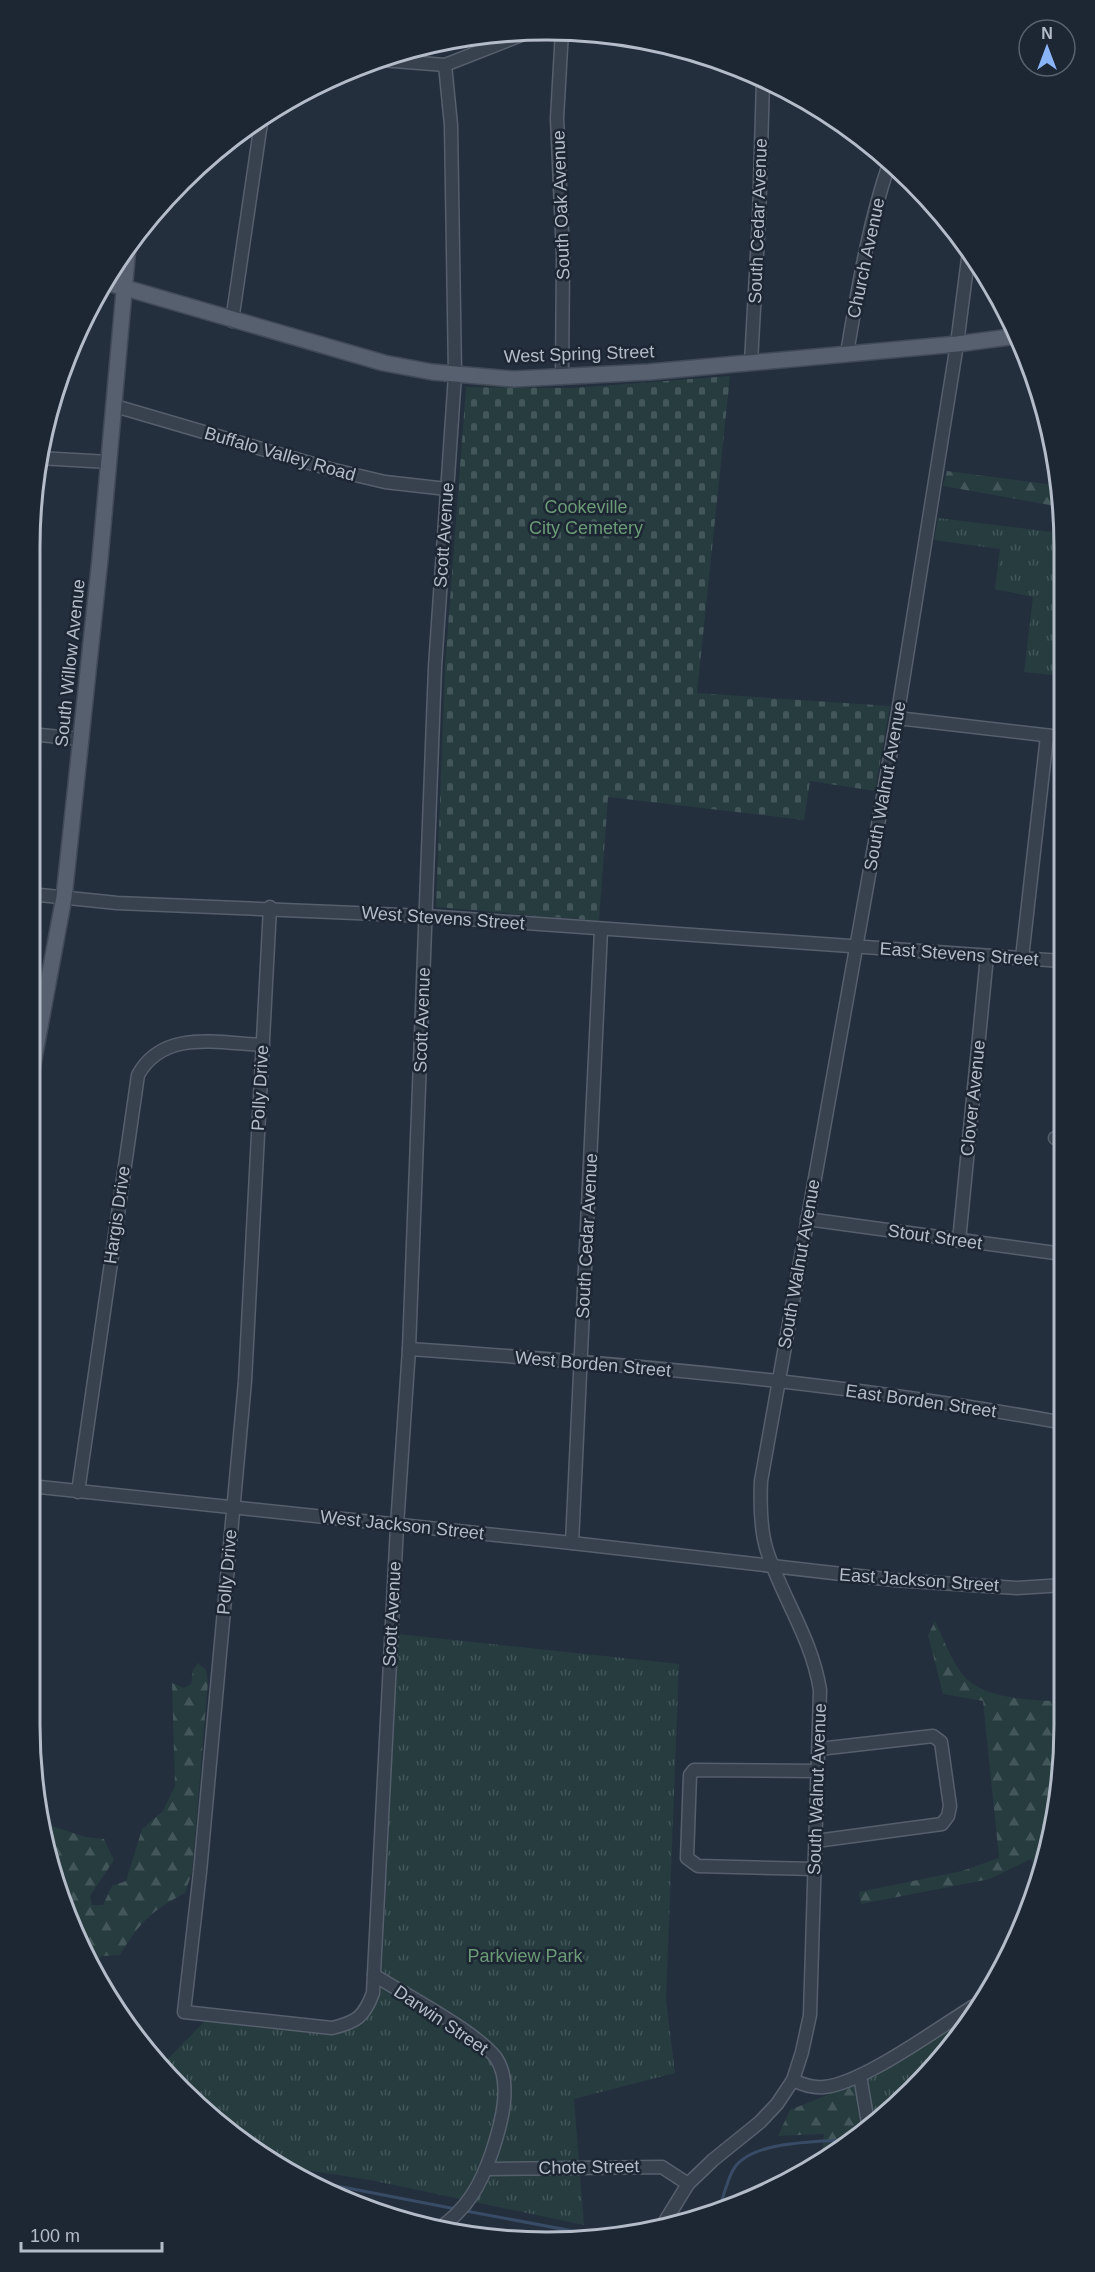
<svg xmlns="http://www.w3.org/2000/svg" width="1095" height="2272" font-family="Arial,sans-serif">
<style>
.forest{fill:url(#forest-firs)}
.cemetery{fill:url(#cemetery-stones)}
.park{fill:url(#park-tufts)}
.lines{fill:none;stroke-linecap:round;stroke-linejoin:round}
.stream{stroke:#394c67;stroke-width:3}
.minor-casing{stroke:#565f6c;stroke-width:15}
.major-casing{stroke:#414a57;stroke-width:18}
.minor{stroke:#38414e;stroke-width:12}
.major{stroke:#56606e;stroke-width:15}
.labels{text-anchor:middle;stroke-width:5;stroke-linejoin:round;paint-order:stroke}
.street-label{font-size:18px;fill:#b4bcc9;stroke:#1d2633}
.park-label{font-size:18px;fill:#6b9a76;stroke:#1d2633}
.rim{fill:none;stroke:#b4bcc9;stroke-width:3}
</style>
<defs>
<pattern id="forest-firs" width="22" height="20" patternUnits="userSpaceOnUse" patternTransform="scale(1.5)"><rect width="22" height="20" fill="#263c3f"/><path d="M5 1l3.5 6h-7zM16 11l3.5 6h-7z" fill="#435659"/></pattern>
<pattern id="cemetery-stones" width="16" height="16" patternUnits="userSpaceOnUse" patternTransform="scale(1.5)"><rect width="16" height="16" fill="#263c3f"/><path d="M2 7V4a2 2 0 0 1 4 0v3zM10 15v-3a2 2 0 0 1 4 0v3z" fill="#435659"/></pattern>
<pattern id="park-tufts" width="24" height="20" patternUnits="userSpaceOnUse" patternTransform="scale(1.5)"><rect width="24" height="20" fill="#263c3f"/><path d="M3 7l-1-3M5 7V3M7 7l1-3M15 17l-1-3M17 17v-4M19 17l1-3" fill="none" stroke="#435659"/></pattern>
</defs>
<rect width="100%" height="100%" fill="#242f3e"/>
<g class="forest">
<polygon points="947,471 1061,486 1061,507 943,486"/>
<path d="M935 1621C943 1638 951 1660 963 1675 984 1701 1035 1699 1065 1702L1055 1826 1039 1879 1031 1859 990 1879 861 1904 859 1892 962 1871 999 1858 983 1701 943 1694 928 1635Z"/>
<path d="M198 1663 206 1670 208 1681 192 1872 185 1893C151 1911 140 1922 120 1955L101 1956 96 1963 58 1891 46 1824 85 1837 104 1839 114 1860 90 1896 92 1905H103L112 1886 126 1881 142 1829 163 1811 175 1786 172 1683 184 1688 191 1684 193 1670Z"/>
<polygon points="968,2015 936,2066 862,2135 821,2161 824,2134 778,2136 790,2110 854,2084"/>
</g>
<polygon class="cemetery" points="730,376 697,693 890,706 875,791 810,781 804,820 608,797 599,921 436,907 445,667 466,387 573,388"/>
<g class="park">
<polygon points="938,518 1061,533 1061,676 1024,672 1033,597 995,589 1000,549 934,540"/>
<path d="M398 1634 679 1664 666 2000 675 2073 574 2099 584 2225 370 2180 280 2166 206 2113 161 2066 206 2020C234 2023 332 2038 353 2029 368 2023 375 2006 381 1993Z"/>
<polygon points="976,2003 936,2066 868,2129 860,2076"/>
</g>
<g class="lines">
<g class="stream">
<polyline points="311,2181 456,2209"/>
<path d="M720 2206C724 2195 727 2181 733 2170 751 2139 820 2143 852 2139L863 2134"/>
<polyline points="466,2211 605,2237"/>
</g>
<defs>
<g id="minor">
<polyline points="381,60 445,65 529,32"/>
<polyline points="232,321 262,116"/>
<path d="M847 353C858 289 868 226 889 164"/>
<polyline points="751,362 759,219 763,80"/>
<polyline points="562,378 563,256 557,118 562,31"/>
<polyline points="115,406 330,469 385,482 447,489"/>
<polyline points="39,458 109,462"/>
<polyline points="897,718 1061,737"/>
<polyline points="30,734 81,739"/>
<polyline points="30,894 117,903 426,916 1062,961"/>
<path d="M270 907 245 1381 200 1872 184 2012 332 2028C357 2022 364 2017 373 1993L397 1526 409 1349 435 667 455 375 451 125 445 65"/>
<polyline points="1022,958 1047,736"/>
<polyline points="1055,1138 1063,1139"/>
<polyline points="807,1219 1063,1254"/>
<polyline points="959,1241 987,956"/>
<path d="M409 1349C628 1364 848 1383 1064 1423"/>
<polyline points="30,1486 572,1543 894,1580 1017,1588 1064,1585"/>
<path d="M78 1492 138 1075C163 1029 218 1043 263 1045"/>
<polyline points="572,1543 601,930"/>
<polyline points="816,1841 942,1824 948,1816 950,1806 941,1742 933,1736 819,1749"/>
<polyline points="815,1869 698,1866 687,1858 690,1775 694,1770 818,1771"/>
<path d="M374 1975C404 1994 477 2032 496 2058 513 2083 501 2125 492 2152 481 2184 467 2210 438 2229"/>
<polyline points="860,2076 869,2129"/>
<path d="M793 2080C803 2085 812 2088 824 2087 862 2084 938 2028 974 2006"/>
<polyline points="486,2169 662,2167 688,2184"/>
<path d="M664 2223 688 2184 713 2160 760 2122 777 2104 793 2080 802 2052 810 2015 820 1690C812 1639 783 1599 767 1551 760 1529 760 1504 761 1481L897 718 957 344 969 251"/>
</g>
<g id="major">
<polyline points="105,282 384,363 432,372 514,379 649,372 957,344 1018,336"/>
<polyline points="30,1080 64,897 100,559 128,247"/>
</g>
</defs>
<use href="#minor" class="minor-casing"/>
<use href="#major" class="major-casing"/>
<use href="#minor" class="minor"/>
<use href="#major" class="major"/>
</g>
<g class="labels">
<g class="street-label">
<text transform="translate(561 205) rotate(-92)" y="6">South Oak Avenue</text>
<text transform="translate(758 221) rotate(-88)" y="6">South Cedar Avenue</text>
<text transform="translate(866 258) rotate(-78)" y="6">Church Avenue</text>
<text transform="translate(579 354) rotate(-2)" y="6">West Spring Street</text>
<text transform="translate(280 454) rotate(16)" y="6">Buffalo Valley Road</text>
<text transform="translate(444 535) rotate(-86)" y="6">Scott Avenue</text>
<text transform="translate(70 663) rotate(-84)" y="6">South Willow Avenue</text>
<text transform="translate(885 786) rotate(-80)" y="6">South Walnut Avenue</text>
<text transform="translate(443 918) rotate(4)" y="6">West Stevens Street</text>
<text transform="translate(959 954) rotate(4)" y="6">East Stevens Street</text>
<text transform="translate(422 1020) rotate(-88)" y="6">Scott Avenue</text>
<text transform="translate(260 1088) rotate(-87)" y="6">Polly Drive</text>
<text transform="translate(973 1098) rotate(-84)" y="6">Clover Avenue</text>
<text transform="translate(117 1215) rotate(-82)" y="6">Hargis Drive</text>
<text transform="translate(587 1236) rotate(-87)" y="6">South Cedar Avenue</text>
<text transform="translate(935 1237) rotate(8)" y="6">Stout Street</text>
<text transform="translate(799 1264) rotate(-80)" y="6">South Walnut Avenue</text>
<text transform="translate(593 1364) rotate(5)" y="6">West Borden Street</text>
<text transform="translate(921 1401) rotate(8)" y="6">East Borden Street</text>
<text transform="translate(402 1525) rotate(6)" y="6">West Jackson Street</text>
<text transform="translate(227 1572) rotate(-85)" y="6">Polly Drive</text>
<text transform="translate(919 1580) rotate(4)" y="6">East Jackson Street</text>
<text transform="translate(392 1614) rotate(-87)" y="6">Scott Avenue</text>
<text transform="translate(817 1789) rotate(-88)" y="6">South Walnut Avenue</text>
<text transform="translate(441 2020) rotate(34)" y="6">Darwin Street</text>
<text transform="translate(589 2167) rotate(-1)" y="6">Chote Street</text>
</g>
<g class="park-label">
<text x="586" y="513">Cookeville<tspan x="586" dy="21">City Cemetery</tspan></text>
<text x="525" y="1962">Parkview Park</text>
</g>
</g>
<path d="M0 0H1095V2272H0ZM547 40H547A507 507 0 0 1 1054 547V1725A507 507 0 0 1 547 2232H547A507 507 0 0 1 40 1725V547A507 507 0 0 1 547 40Z" fill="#1d2633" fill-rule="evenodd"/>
<path class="rim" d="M547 40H547A507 507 0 0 1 1054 547V1725A507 507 0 0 1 547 2232H547A507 507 0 0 1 40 1725V547A507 507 0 0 1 547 40Z"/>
<g transform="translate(1047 48)"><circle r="28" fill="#1d2633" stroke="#59626f" stroke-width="1.5"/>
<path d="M0-4.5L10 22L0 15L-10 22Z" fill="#8ab4f8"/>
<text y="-9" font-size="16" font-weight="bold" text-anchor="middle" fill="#b4bcc9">N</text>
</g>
<path d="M21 2242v9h141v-9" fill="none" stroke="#b4bcc9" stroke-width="3"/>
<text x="30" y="2242" font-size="18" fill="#b4bcc9" stroke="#1d2633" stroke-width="4.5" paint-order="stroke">100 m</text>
</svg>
